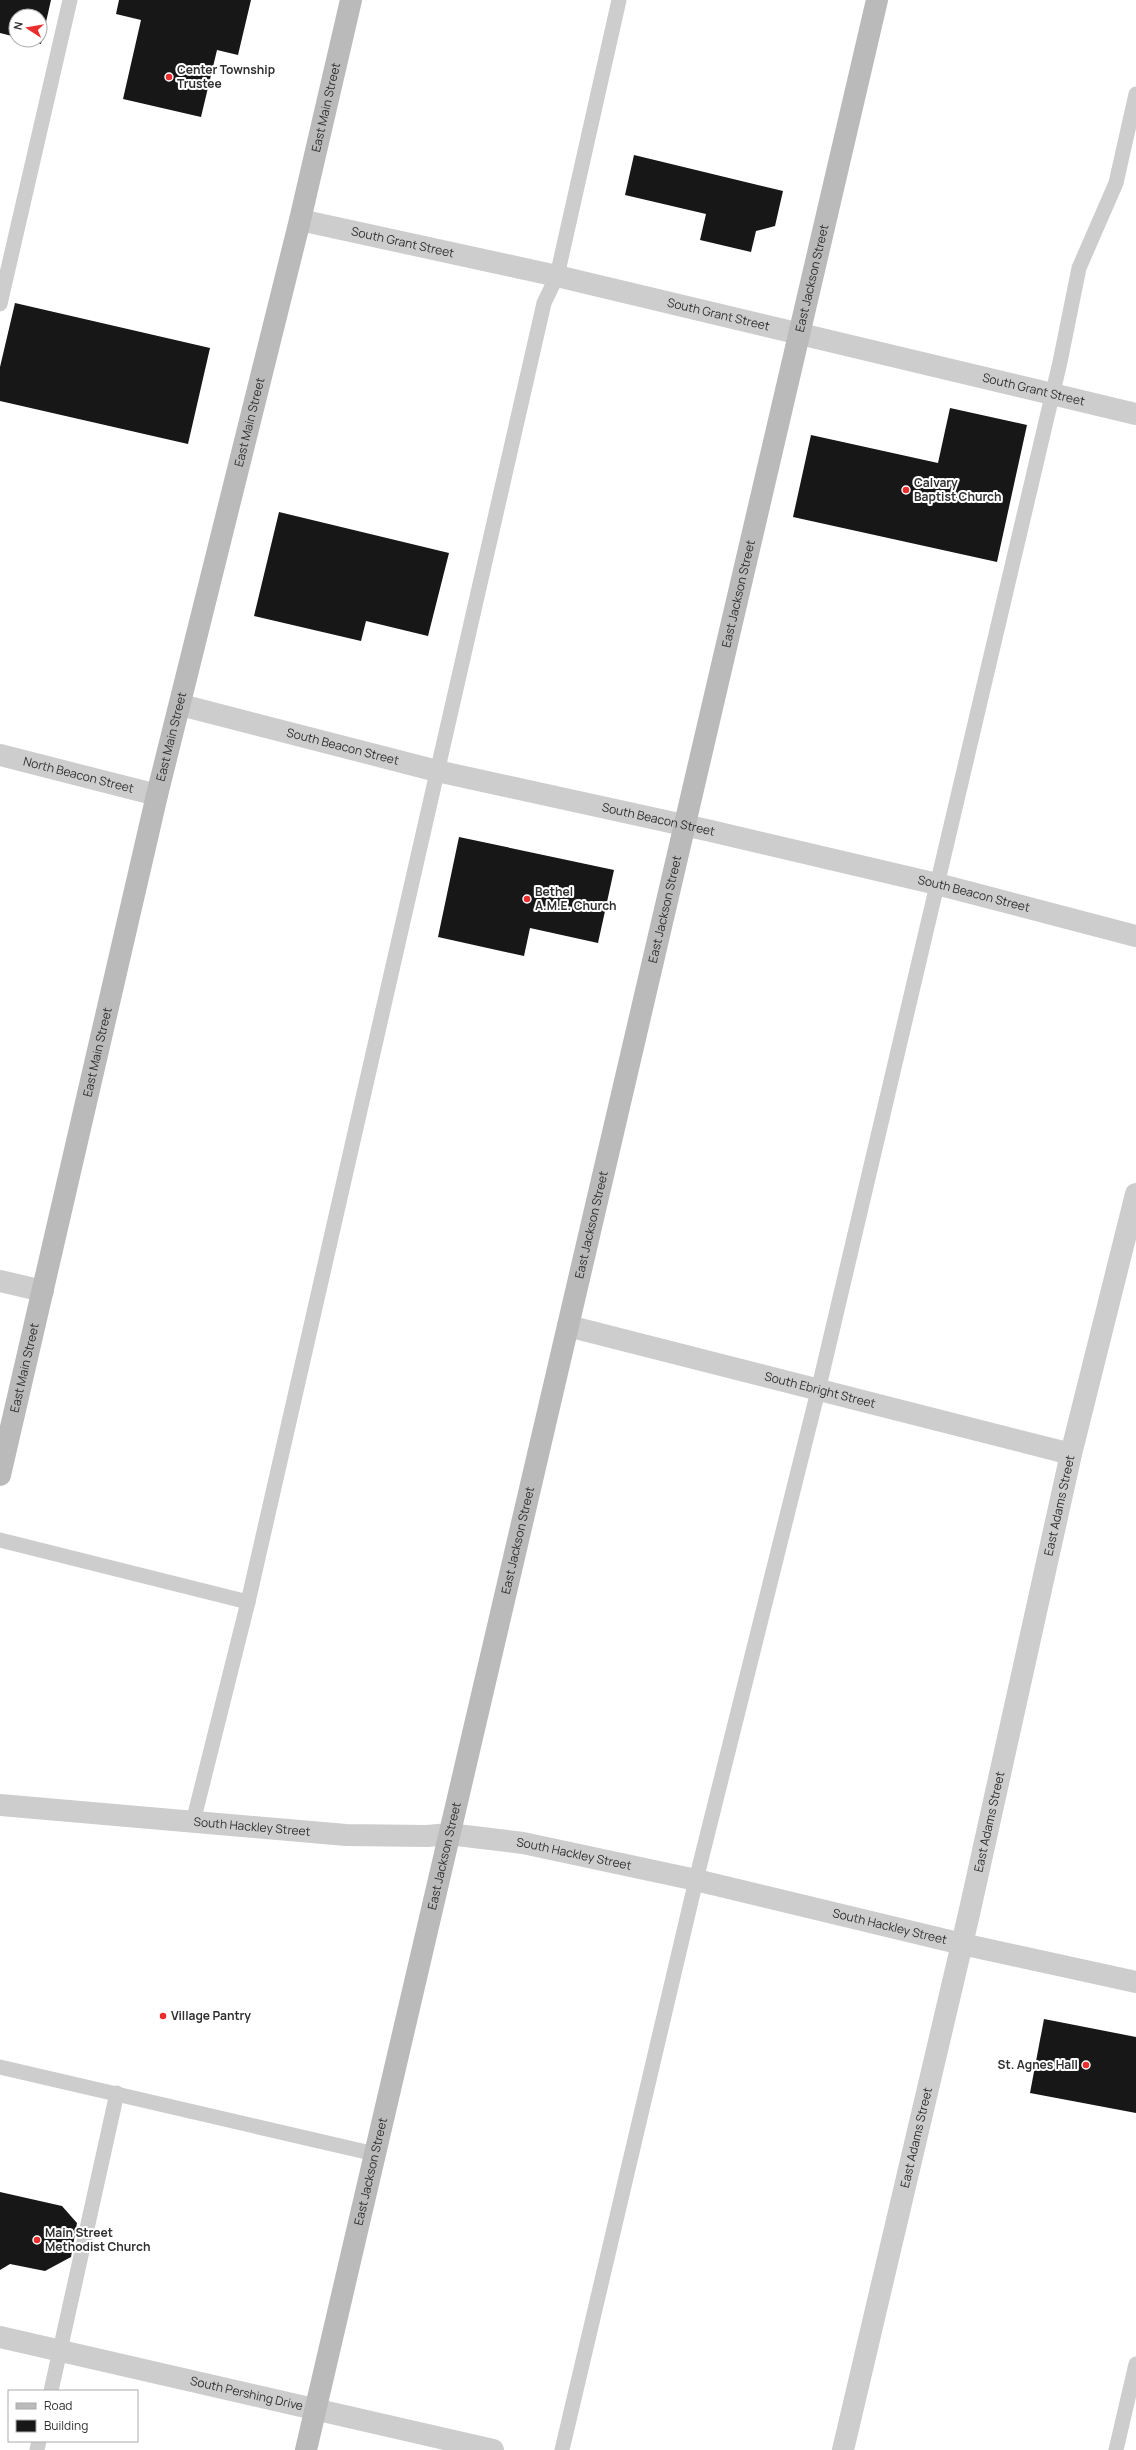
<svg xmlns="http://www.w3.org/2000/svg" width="1136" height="2450" font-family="Manrope,sans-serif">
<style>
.building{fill:#171717}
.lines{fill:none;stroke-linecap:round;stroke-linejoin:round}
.service{stroke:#cdcdcd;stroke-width:15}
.minor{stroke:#cdcdcd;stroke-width:22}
.tertiary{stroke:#cdcdcd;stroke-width:22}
.secondary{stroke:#bababa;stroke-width:22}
.poi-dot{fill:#eb2e2d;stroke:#fff;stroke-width:1.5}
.labels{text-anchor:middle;stroke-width:4;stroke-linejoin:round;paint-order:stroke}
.poi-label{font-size:12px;font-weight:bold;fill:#303030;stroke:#fff;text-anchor:start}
.street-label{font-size:12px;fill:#303030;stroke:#fff}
</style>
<rect width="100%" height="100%" fill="#fff"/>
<g class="building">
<polygon points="0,0 51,0 41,44 32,41 40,40 40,16 16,16 16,37 0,33"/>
<polygon points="119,0 251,0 238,55 217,50 201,117 123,99 141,20 116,14"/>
<polygon points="634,155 783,191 775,226 756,231 751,252 700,240 706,214 625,195"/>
<polygon points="15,303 210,348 188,444 0,401 0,367"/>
<polygon points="950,408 1027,425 997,562 793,517 811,435 938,463"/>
<polygon points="279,512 449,553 428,636 366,621 361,641 254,616"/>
<polygon points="459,837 614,870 598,943 530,928 524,956 438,937"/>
<polygon points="1044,2019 1136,2037 1136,2113 1030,2093"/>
<polygon points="0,2192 62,2206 77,2223 71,2257 45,2271 10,2264 0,2270"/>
</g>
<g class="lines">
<g class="service">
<polyline points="0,304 70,0"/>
<polyline points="0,1540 248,1602 544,303 557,276 619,0"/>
<polyline points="193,1822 248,1602"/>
<polyline points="0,2067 375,2154"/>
<polyline points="51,2391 117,2093"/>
<polyline points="37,2450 39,2441"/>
<polyline points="562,2450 696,1880 818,1391 1060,362 1079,268 1116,183 1136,94"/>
<polyline points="1116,2450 1136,2364"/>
</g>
<g class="minor">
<path id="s1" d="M300 220 557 276 1136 414"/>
<path id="s2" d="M181 705 437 771 711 831 937 884 1136 936"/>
<path id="s3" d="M0 755 157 795"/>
<polyline points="0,1281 43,1291"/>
<path id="s4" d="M568 1326 1071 1454"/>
<path id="s5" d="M0 2337 493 2450"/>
<path id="s6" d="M843 2450 969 1914 1071 1454 1136 1194"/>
</g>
<path class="tertiary" id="s7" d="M0 1805 346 1835 427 1836 449 1834 523 1843 696 1880 962 1944 1136 1982"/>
<g class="secondary">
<path id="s8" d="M0 1475 157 795 300 220 351 0"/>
<path id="s9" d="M306 2450 877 0"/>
</g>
</g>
<g class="poi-dot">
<circle cx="169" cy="77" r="4"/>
<circle cx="906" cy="490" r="4"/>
<circle cx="527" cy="899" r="4"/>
<circle cx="163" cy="2016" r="4"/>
<circle cx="1086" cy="2065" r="4"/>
<circle cx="37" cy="2240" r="4"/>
</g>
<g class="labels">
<g class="poi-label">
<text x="177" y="74">Center Township<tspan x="177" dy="14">Trustee</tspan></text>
<text x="914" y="487">Calvary<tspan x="914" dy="14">Baptist Church</tspan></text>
<text x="535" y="896">Bethel<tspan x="535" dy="14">A.M.E. Church</tspan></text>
<text x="171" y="2020">Village Pantry</text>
<text x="1078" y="2069" text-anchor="end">St. Agnes Hall</text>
<text x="45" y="2237">Main Street<tspan x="45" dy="14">Methodist Church</tspan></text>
</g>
<g class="street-label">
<text dy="4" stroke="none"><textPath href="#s8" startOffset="1406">East Main Street</textPath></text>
<text dy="4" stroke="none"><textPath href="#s1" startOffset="105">South Grant Street</textPath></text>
<text dy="4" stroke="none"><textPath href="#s9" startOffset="2230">East Jackson Street</textPath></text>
<text dy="4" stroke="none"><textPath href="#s1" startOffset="429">South Grant Street</textPath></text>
<text dy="4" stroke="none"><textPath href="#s1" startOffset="753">South Grant Street</textPath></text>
<text dy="4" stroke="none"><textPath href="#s8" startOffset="1082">East Main Street</textPath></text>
<text dy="4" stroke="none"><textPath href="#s9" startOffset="1906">East Jackson Street</textPath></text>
<text dy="4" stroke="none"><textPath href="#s8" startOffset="758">East Main Street</textPath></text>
<text dy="4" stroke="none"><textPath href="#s2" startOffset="167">South Beacon Street</textPath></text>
<text dy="4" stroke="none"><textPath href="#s3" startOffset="81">North Beacon Street</textPath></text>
<text dy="4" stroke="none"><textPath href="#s2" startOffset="491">South Beacon Street</textPath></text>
<text dy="4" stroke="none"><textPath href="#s2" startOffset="815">South Beacon Street</textPath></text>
<text dy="4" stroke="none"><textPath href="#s9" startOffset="1582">East Jackson Street</textPath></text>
<text dy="4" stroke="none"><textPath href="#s8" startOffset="434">East Main Street</textPath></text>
<text dy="4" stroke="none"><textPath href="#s9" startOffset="1258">East Jackson Street</textPath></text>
<text dy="4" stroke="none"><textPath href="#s8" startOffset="110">East Main Street</textPath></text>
<text dy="4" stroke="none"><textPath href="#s4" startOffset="260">South Ebright Street</textPath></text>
<text dy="4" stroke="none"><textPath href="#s6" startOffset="969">East Adams Street</textPath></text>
<text dy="4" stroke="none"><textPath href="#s9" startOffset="934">East Jackson Street</textPath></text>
<text dy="4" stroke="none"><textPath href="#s6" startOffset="645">East Adams Street</textPath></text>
<text dy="4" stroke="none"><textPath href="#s7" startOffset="253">South Hackley Street</textPath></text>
<text dy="4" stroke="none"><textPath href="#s7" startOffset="577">South Hackley Street</textPath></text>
<text dy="4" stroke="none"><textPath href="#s9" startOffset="610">East Jackson Street</textPath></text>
<text dy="4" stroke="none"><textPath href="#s7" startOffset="901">South Hackley Street</textPath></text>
<text dy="4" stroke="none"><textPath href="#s6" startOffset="321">East Adams Street</textPath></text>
<text dy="4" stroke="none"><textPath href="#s9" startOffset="286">East Jackson Street</textPath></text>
<text dy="4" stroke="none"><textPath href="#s5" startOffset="253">South Pershing Drive</textPath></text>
</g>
</g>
<rect x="8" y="2390" width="130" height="52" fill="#ffffff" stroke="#acacac"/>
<rect x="16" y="2403" width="20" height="6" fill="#bababa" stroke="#acacac"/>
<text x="44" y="2410" font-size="12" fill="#303030">Road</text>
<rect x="16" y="2420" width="20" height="12" fill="#171717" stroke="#acacac"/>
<text x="44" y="2430" font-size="12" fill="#303030">Building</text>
<g transform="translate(28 28) rotate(282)"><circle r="19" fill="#ffffff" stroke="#acacac"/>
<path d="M0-3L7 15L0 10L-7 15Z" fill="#eb2e2d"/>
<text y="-6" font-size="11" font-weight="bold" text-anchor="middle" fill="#303030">N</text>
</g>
</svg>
